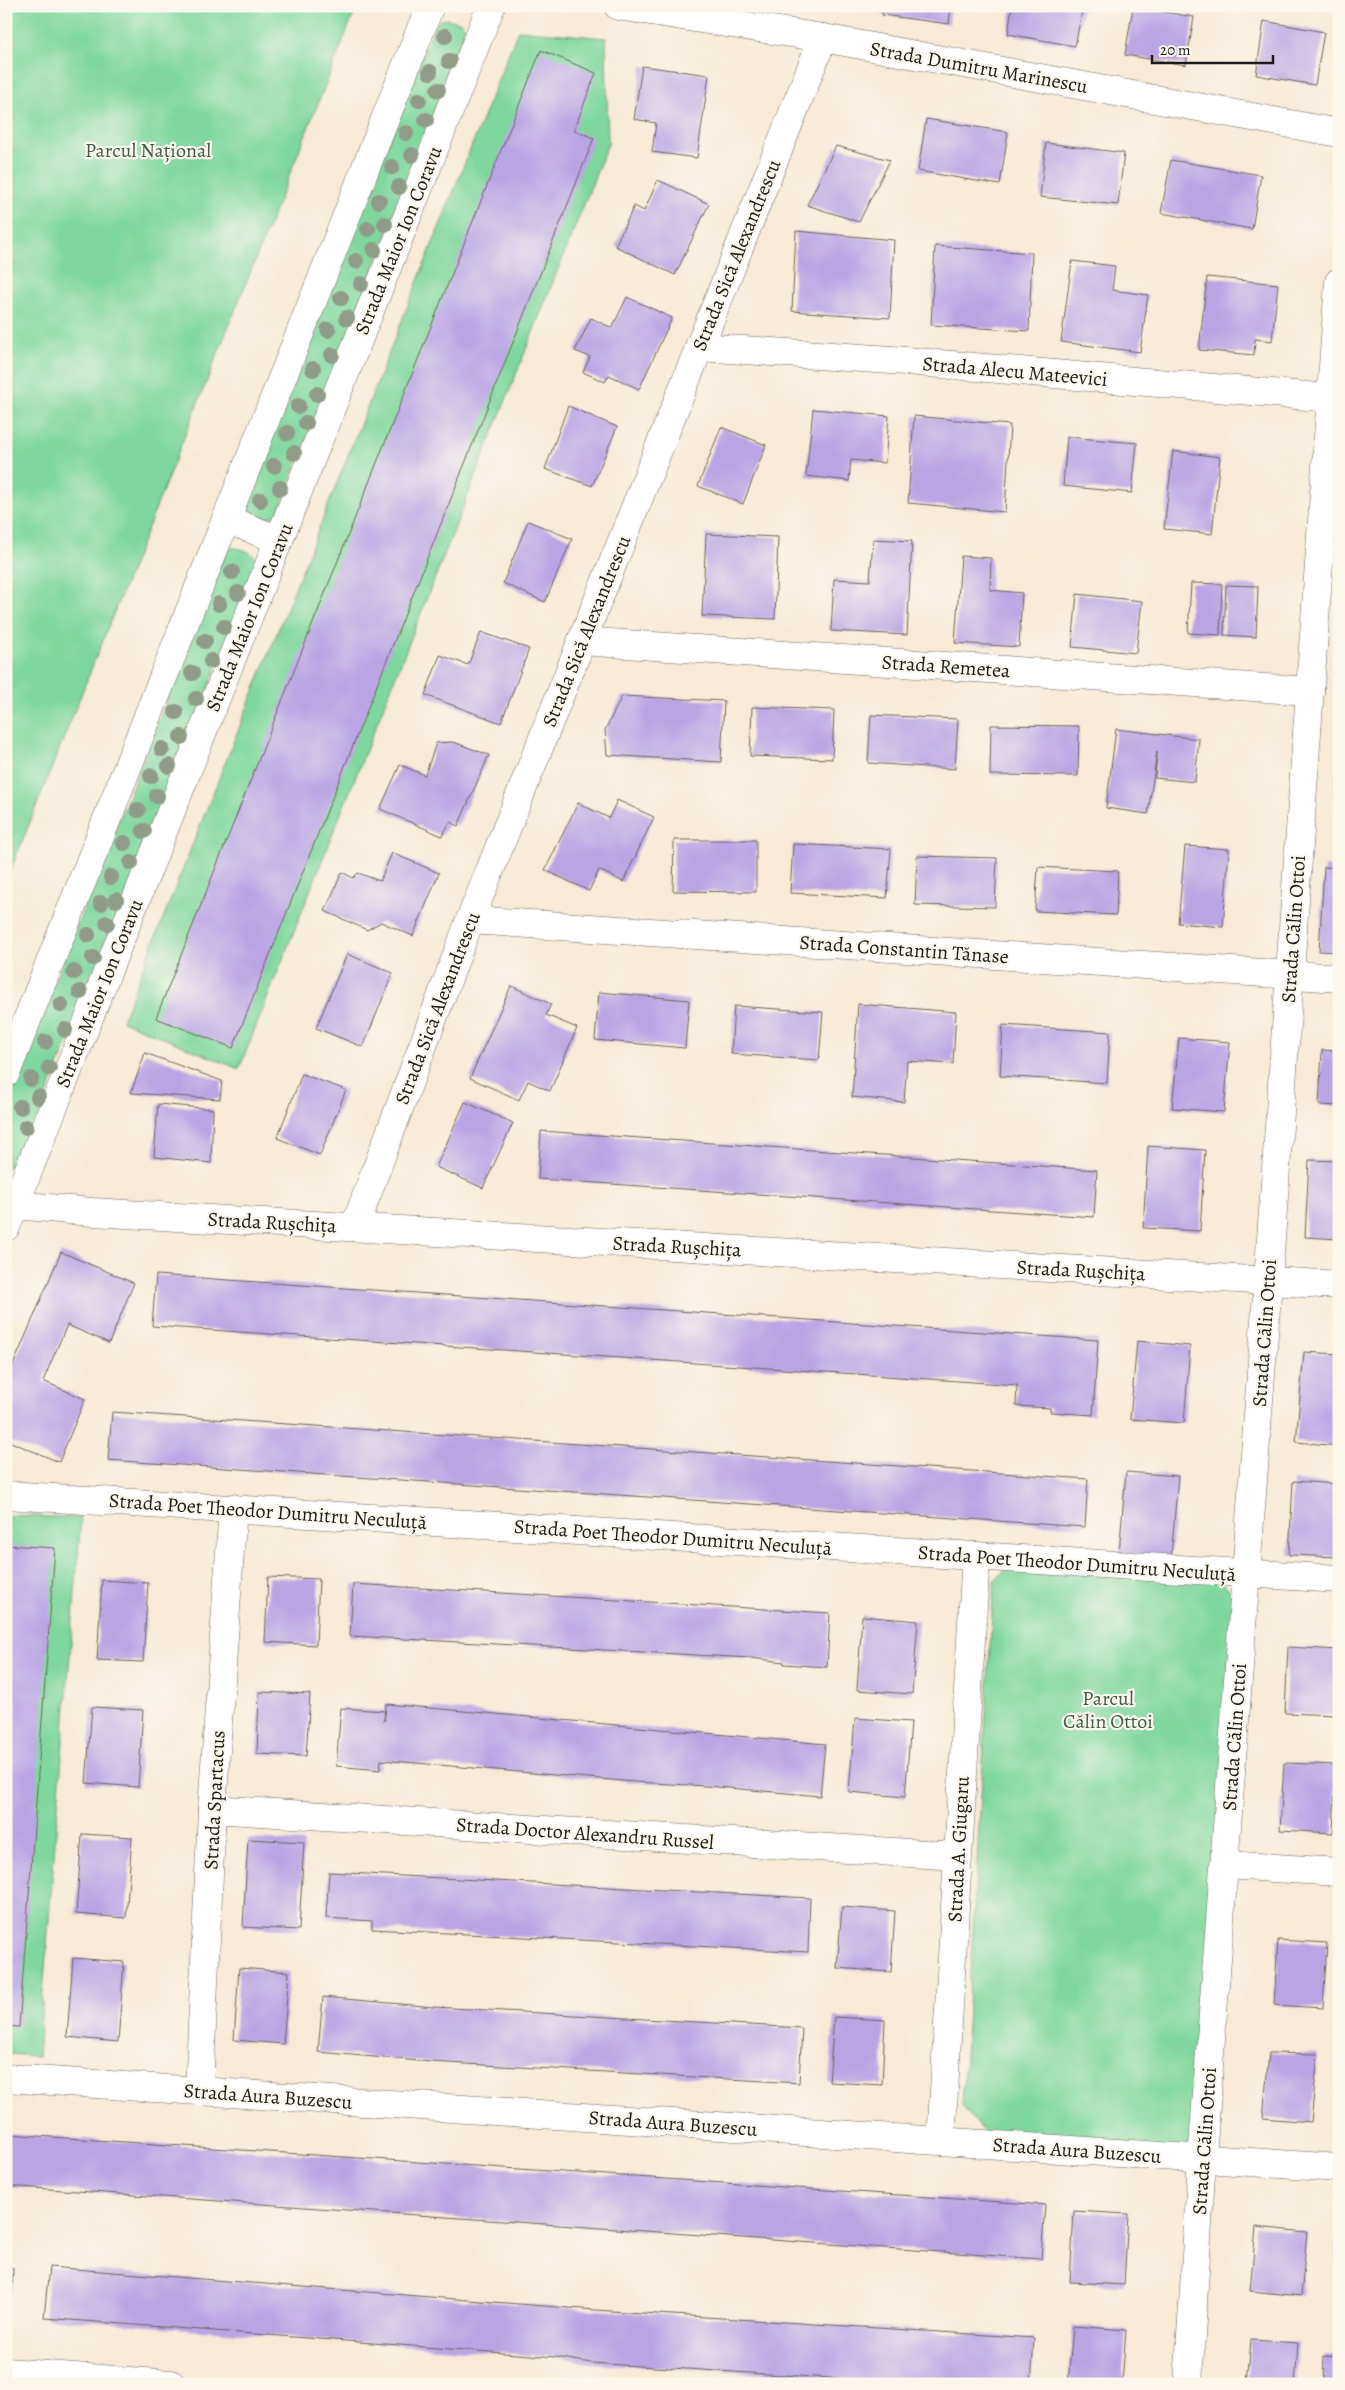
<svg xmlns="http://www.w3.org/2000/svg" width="1345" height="2390" font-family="Alegreya,serif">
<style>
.green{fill:#7ed79c;stroke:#4d7a5c}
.building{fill:#b9a5e4}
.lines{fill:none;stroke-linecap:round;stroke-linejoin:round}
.minor-casing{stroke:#69645d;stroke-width:29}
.minor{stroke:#fff;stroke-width:28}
.tree{fill:#919c88}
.labels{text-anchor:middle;stroke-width:4.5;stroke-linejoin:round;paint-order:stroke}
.street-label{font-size:20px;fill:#1c1c1c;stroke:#fbf7ec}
.park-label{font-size:20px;fill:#3e5d49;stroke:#fbf7ec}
</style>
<rect width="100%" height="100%" fill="#fbf7ec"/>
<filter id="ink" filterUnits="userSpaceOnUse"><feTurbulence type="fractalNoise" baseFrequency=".02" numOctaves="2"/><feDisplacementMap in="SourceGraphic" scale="10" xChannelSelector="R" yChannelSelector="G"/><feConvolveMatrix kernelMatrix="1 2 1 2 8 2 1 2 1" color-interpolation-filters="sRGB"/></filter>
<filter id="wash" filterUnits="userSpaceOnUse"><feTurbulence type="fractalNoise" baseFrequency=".0096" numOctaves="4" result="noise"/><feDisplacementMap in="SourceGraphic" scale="20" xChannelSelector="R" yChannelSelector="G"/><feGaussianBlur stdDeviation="1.12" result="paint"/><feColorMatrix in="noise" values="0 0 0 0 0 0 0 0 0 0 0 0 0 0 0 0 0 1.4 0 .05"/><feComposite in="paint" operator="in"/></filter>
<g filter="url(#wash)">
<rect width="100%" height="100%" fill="#f7ead6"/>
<g class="green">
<polygon points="6,6 357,6 6,882"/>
<path d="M447 19 461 22 467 29 277 515C263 521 250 519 245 503L435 25 440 20Z"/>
<polygon points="518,30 606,38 608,144 239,1069 122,1021"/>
<path d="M232 548C243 548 254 552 258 563L20 1162 6 1168V1104L226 551Z"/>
<polygon points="6,1515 81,1518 38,2056 6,2054"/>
<polygon points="1011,1564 1218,1578 1238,1598 1198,2133 1183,2152 983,2132 962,2106 994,1582"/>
</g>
<g id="blocks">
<g class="building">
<polygon points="883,6 951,6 949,24 882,15"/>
<polygon points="1012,6 1083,6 1075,46 1008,34"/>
<polygon points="1133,7 1194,17 1186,65 1125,55"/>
<polygon points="1264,21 1324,32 1315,85 1256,75"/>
<polygon points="541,50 596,73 574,130 594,138 233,1048 156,1018"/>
<polygon points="642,66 709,75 697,158 652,152 656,123 634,119"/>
<polygon points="926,119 1008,132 1000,185 918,171"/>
<polygon points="1046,143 1124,153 1118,205 1040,197"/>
<polygon points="836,146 890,160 859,222 807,205"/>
<polygon points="1171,160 1261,175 1252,229 1161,213"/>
<polygon points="658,180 709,204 675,275 615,246 634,206 644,211"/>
<polygon points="796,231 894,240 890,318 792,311"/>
<polygon points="935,246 1032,253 1029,331 931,325"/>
<polygon points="1072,261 1115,266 1112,290 1148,295 1140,352 1061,342"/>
<polygon points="1207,277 1278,284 1272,341 1255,339 1254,355 1199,350"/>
<polygon points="627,297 672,318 639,389 609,375 605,382 583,372 590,357 575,351 591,318 612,328"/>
<polygon points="568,406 617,427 592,486 545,469"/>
<polygon points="813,409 889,416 885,463 851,460 849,481 806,476"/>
<polygon points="914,416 1010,425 1005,512 908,503"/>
<polygon points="721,427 766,445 743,504 698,486"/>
<polygon points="1067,437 1137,443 1132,493 1063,486"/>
<polygon points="1173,451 1220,457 1212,534 1164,529"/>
<polygon points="528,521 572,539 545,602 503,583"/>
<polygon points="706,534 778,537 775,619 702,616"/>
<polygon points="873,539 912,541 907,635 831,631 834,579 870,581"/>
<polygon points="961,556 991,558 990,590 1022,593 1019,647 955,643"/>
<polygon points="1191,583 1222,584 1220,635 1188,633"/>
<polygon points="1226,585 1258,586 1256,637 1224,635"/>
<polygon points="1077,594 1142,601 1136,653 1072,647"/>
<polygon points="481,632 529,649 501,723 425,695 440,655 468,665"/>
<polygon points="622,696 724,701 721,762 607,755 605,730"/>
<polygon points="752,707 834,710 832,759 750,756"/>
<polygon points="871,715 958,719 955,769 868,763"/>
<polygon points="991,725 1079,726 1078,776 990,775"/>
<polygon points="1116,729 1199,739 1195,782 1155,778 1157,752 1148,814 1106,808"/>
<polygon points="453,742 489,755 458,826 450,822 442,836 380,809 400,765 425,775 436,743"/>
<polygon points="1337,780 1339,780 1339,822 1334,822"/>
<polygon points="617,800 654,817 623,882 599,870 589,891 545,870 578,803 609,818"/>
<polygon points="674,840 756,840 756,892 673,891"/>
<polygon points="793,844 891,849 887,898 790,893"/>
<polygon points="1185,846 1229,849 1223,927 1178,923"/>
<polygon points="392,853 439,873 413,936 381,922 367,930 325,911 342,872 353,878 358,873 380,881"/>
<polygon points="917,856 997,858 995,907 915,905"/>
<polygon points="1038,867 1118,871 1116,915 1035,911"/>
<polygon points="1324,867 1339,868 1339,952 1319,951"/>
<polygon points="347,954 393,973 363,1047 316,1028"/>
<polygon points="511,986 551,1004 546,1015 577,1028 550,1091 528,1081 519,1100 470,1078"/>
<polygon points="599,992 689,1000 685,1048 595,1040"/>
<polygon points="858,1004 956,1012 953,1064 907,1061 904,1102 852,1097"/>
<polygon points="734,1006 823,1012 819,1060 731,1054"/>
<polygon points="1003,1025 1110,1032 1107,1083 1000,1076"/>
<polygon points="1179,1038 1230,1042 1224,1112 1172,1108"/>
<polygon points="1322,1050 1339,1051 1339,1106 1319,1105"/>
<polygon points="145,1053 222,1081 220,1099 131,1093"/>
<polygon points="302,1074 346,1090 320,1155 277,1138"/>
<polygon points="465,1102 513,1123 483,1188 436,1167"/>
<polygon points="158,1104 213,1109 211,1163 154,1157"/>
<polygon points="541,1131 1097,1170 1094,1217 538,1179"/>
<polygon points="1148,1146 1205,1150 1200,1231 1143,1228"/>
<polygon points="1309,1160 1339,1161 1339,1239 1305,1237"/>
<polygon points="61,1252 134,1283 109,1343 67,1325 43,1381 85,1399 59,1462 6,1440 6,1382"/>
<polygon points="156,1275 1098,1340 1093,1415 1050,1412 1050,1408 1016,1406 1017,1385 152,1326"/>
<polygon points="1137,1341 1190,1346 1184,1423 1130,1419"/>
<polygon points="1304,1352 1339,1354 1339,1446 1296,1442"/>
<polygon points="112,1412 1088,1479 1085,1527 108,1460"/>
<polygon points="1126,1472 1178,1476 1171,1558 1119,1553"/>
<polygon points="1293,1481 1339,1484 1339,1557 1289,1555"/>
<polygon points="6,1545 55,1548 19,2027 6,2026"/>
<polygon points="268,1577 319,1579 316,1645 265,1642"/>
<polygon points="102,1580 148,1583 143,1662 97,1660"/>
<polygon points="353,1584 830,1613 827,1667 784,1664 784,1662 751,1658 350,1636"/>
<polygon points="862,1616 918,1621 912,1694 857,1690"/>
<polygon points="1288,1647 1339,1650 1335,1715 1285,1713"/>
<polygon points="259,1692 310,1694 306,1756 257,1754"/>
<polygon points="386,1704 825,1744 820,1796 706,1786 635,1782 381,1760 380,1770 336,1766 341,1708 385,1711 384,1721"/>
<polygon points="92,1707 143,1710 138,1787 86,1783"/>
<polygon points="855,1718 911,1722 905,1797 849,1792"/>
<polygon points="1284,1763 1336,1765 1333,1833 1280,1830"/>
<polygon points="82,1834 132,1837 126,1918 76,1914"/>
<polygon points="248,1839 304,1842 299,1930 243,1927"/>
<polygon points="329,1872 810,1898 808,1952 372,1929 372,1921 326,1918"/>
<polygon points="842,1907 895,1911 891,1972 837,1968"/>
<polygon points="1278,1940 1327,1943 1323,2008 1274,2005"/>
<polygon points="73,1958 124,1962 118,2042 67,2037"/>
<polygon points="239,1968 289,1972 283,2044 234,2040"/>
<polygon points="323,1997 434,2007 802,2028 799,2083 431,2062 318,2052"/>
<polygon points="834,2017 885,2020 882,2085 829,2082"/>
<polygon points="1269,2053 1318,2054 1311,2122 1263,2118"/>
<polygon points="8,2134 1045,2205 1041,2259 6,2186"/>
<polygon points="1074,2211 1128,2214 1124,2285 1070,2282"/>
<polygon points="1256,2227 1307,2232 1301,2296 1250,2291"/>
<polygon points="1337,2237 1339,2237 1339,2277 1335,2277"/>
<polygon points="6,2267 13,2268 12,2291 6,2291"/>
<polygon points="49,2267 595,2310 1034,2338 1031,2384 926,2384 591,2363 556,2357 44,2318"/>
<polygon points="1073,2326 1126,2330 1122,2384 1068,2384"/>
<polygon points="1251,2340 1298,2343 1295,2384 1247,2384"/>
<polygon points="1324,2356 1339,2357 1339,2384 1323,2384"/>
</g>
</g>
</g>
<g filter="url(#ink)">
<use href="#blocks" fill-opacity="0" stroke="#69645d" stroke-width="1"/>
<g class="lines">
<defs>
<g id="minor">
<polyline points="618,6 823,38 1339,133"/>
<polyline points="699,347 906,361 1330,398"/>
<polyline points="226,519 279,540"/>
<polyline points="581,641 1310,691"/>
<polyline points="470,920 1339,978"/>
<polyline points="6,1073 430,6"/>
<polyline points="6,1202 15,1205 92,1212 1339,1285"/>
<polyline points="355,1226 470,920 823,38"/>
<polyline points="6,1227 491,6"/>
<polyline points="6,1495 1339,1579"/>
<polyline points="212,1809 957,1856"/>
<polyline points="1225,1865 1339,1872"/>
<polyline points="6,2078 1339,2168"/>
<polyline points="199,2091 212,1809 233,1508"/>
<polyline points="941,2141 976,1556"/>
<polyline points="6,2372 171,2384"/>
<polyline points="1188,2384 1202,2159 1268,1281 1339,282"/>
</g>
</defs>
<use href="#minor" class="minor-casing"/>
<use href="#minor" class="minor"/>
</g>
<g class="tree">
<circle cx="445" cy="36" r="8"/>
<circle cx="449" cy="61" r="8"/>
<circle cx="430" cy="72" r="8"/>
<circle cx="438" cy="90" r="8"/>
<circle cx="419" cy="100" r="8"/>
<circle cx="426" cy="120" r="8"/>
<circle cx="406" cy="133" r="8"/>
<circle cx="412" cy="155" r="8"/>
<circle cx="392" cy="167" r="8"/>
<circle cx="399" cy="187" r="8"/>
<circle cx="379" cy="201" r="8"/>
<circle cx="385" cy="224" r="8"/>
<circle cx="368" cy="229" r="8"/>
<circle cx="374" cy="250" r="8"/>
<circle cx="356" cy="261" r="8"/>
<circle cx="361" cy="284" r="8"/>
<circle cx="341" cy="298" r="8"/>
<circle cx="347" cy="318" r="8"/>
<circle cx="328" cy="330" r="8"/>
<circle cx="332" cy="355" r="8"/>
<circle cx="313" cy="369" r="8"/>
<circle cx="317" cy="394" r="8"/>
<circle cx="298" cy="406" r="8"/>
<circle cx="306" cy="423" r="8"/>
<circle cx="287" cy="433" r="8"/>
<circle cx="294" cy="453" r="8"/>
<circle cx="274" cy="466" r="8"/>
<circle cx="280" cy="488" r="8"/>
<circle cx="260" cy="500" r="8"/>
<circle cx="232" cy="572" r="8"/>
<circle cx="238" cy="593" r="8"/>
<circle cx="219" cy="604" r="8"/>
<circle cx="224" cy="627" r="8"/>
<circle cx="205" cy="641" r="8"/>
<circle cx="211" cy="661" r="8"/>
<circle cx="192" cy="673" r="8"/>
<circle cx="196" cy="699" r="8"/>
<circle cx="176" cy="712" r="8"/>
<circle cx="181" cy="737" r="8"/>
<circle cx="162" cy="749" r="8"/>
<circle cx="169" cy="766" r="8"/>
<circle cx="151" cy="776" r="8"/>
<circle cx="157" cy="796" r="8"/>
<circle cx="138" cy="810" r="8"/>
<circle cx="144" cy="831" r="8"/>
<circle cx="124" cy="843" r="8"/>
<circle cx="131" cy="863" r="8"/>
<circle cx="111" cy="877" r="8"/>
<circle cx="116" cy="900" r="8"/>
<circle cx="101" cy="903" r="8"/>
<circle cx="107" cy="923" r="8"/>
<circle cx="88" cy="935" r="8"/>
<circle cx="93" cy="958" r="8"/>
<circle cx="74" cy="972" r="8"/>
<circle cx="80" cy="992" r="8"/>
<circle cx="61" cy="1005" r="8"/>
<circle cx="65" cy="1030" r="8"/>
<circle cx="45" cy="1042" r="8"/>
<circle cx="49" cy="1068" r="8"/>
<circle cx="31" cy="1079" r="8"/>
<circle cx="38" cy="1097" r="8"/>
<circle cx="20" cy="1107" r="8"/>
<circle cx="26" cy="1127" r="8"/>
</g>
</g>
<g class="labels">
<g class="street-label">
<text transform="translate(979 67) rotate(10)" y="7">Strada Dumitru Marinescu</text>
<text transform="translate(398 240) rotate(-68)" y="7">Strada Maior Ion Coravu</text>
<text transform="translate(736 255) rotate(-68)" y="7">Strada Sică Alexandrescu</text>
<text transform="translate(1015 371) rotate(5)" y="7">Strada Alecu Mateevici</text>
<text transform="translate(249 617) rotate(-68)" y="7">Strada Maior Ion Coravu</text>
<text transform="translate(586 631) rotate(-68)" y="7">Strada Sică Alexandrescu</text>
<text transform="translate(946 666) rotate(4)" y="7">Strada Remetea</text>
<text transform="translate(1293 929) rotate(-86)" y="7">Strada Călin Ottoi</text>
<text transform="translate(904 949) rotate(4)" y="7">Strada Constantin Tănase</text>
<text transform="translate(99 993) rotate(-68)" y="7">Strada Maior Ion Coravu</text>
<text transform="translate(437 1008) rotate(-69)" y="7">Strada Sică Alexandrescu</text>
<text transform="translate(272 1222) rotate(3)" y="7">Strada Rușchița</text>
<text transform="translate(677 1246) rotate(3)" y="7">Strada Rușchița</text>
<text transform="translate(1081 1270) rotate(3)" y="7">Strada Rușchița</text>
<text transform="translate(1264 1333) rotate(-86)" y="7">Strada Călin Ottoi</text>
<text transform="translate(268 1511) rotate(4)" y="7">Strada Poet Theodor Dumitru Neculuță</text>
<text transform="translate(673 1537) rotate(4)" y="7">Strada Poet Theodor Dumitru Neculuță</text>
<text transform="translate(1077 1563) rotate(4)" y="7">Strada Poet Theodor Dumitru Neculuță</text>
<text transform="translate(1234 1737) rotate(-86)" y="7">Strada Călin Ottoi</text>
<text transform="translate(214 1800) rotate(-87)" y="7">Strada Spartacus</text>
<text transform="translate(585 1833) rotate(4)" y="7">Strada Doctor Alexandru Russel</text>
<text transform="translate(958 1849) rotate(-87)" y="7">Strada A. Giugaru</text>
<text transform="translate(268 2096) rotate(4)" y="7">Strada Aura Buzescu</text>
<text transform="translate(673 2123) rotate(4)" y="7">Strada Aura Buzescu</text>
<text transform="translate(1204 2141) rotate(-86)" y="7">Strada Călin Ottoi</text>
<text transform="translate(1077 2150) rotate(4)" y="7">Strada Aura Buzescu</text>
</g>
<g class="park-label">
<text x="148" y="157">Parcul Național</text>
<text x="1108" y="1705">Parcul<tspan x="1108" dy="23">Călin Ottoi</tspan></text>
</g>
</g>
<rect width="1345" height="2390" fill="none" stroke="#fbf7ec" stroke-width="25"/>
<path d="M1152 55v8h121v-8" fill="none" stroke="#1c1c1c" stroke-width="2.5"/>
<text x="1160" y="55" font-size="15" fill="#1c1c1c" stroke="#fbf7ec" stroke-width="4" paint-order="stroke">20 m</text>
</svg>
